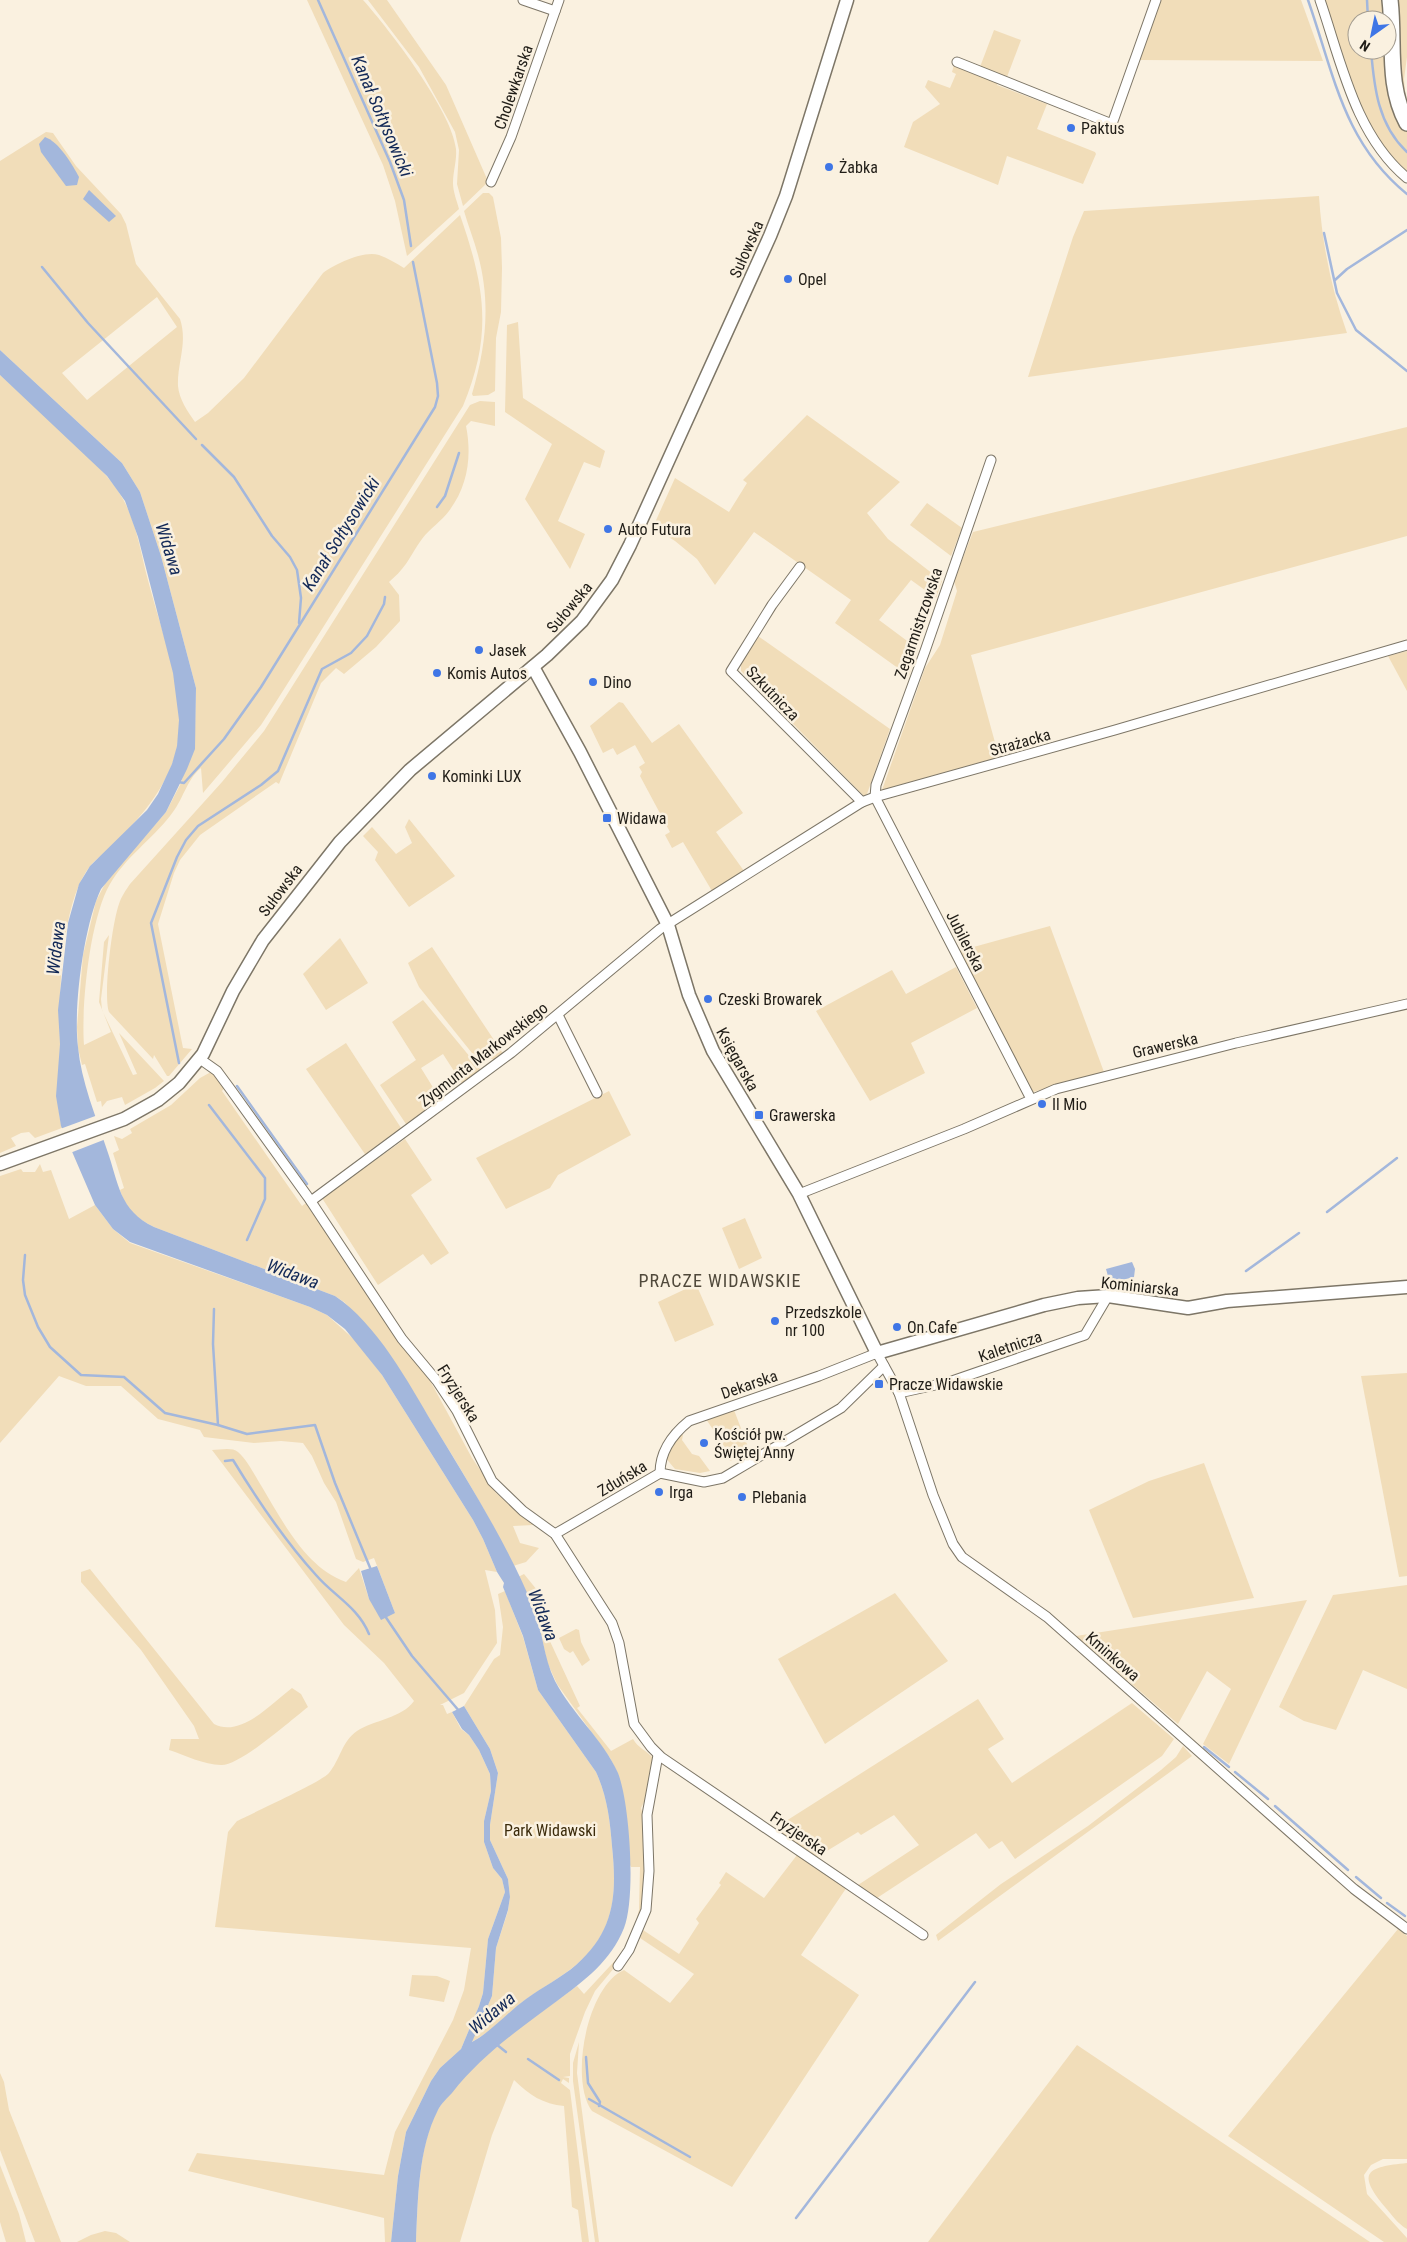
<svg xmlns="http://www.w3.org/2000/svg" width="1407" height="2242" font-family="'Roboto Condensed',sans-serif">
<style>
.green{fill:#f1ddb9;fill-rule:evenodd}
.water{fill:#a3b7dc}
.pier{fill:#faf1e0}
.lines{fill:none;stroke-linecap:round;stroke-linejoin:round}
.stream{stroke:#a3b7dc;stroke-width:2.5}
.street-casing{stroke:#7d7667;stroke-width:11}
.secondary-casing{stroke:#7d7667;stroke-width:15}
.highway-casing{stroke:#7d7667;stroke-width:18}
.street{stroke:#fff;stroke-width:9}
.secondary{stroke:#fff;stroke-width:12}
.highway{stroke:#fff;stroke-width:15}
.poi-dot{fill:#3f76e6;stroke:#faf1e0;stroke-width:2}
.labels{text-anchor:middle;stroke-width:5;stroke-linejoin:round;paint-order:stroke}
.street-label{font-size:16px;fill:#201d17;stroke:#faf1e0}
.poi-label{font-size:16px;fill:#201d17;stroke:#faf1e0;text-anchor:start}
.park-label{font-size:16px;fill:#3c2c0c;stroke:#faf1e0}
.water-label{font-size:18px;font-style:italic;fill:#132957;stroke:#faf1e0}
.neighbourhood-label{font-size:18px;letter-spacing:1px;fill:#50493b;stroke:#faf1e0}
</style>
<rect width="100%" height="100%" fill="#faf1e0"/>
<g class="green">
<path d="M307 0H363C389 29 452 111 456 149 457 160 453 172 453 183 453 192 457 201 459 209L407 256 395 201 383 165Z"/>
<polygon points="368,0 387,0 446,85 487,179 486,184 463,206 457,184 459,150 455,132 419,67"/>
<polygon points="1161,0 1301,0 1323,61 1139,60"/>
<path d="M1324 0H1385L1386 20H1357V50H1387L1397 115 1407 131V171C1360 132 1344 56 1324 0Z"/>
<polygon points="1393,0 1407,0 1407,57 1404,79 1407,116 1402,106"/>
<polygon points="994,30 1021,40 1007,77 980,67"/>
<polygon points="954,65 998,81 997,85 1047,104 1037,129 1095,152 1096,154 1083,184 1007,156 998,185 904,147 913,122 940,104 925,87 928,80 950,88 956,74 952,72"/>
<path d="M46 132 53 133 76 166 121 214 126 224 136 264 180 319C188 343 177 363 178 386 179 399 188 412 195 422L208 413 244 378 323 273C335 264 364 250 379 255 387 258 396 263 404 268L460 215C485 287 493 334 463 406L274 705 261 725 203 793 201 768C186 780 183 801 170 816 152 839 125 858 110 884 90 918 81 1005 84 1045L111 1032 99 1002 104 942 109 935 101 999 102 1010 133 1075 137 1074 119 1033 164 1081 155 1088 125 1105 122 1097 107 1101 102 1107 101 1101 97 1102 85 1064 82 1065 78 1048 77 1027 83 955 96 901 108 878 166 812 181 783 195 731 196 688 161 556 140 492 122 463 0 350V161ZM157 297 177 327 87 400 62 373Z"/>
<path d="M483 193H489L493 197 501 238 502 268 501 312 496 338 495 391 488 395 473 396 472 394C486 347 491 303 478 255 474 240 468 225 464 211Z"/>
<path d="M1319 196C1322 243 1331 288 1347 333L1028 377 1073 237 1084 211Z"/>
<polygon points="518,322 523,398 605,451 600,468 584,462 558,521 585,534 570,569 525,499 552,444 505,412 507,325"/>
<path d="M0 375C22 395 44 415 66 436 84 453 104 470 118 491 137 519 140 552 149 584 163 638 194 712 171 767 157 800 135 823 110 848 104 854 96 859 91 865 60 902 59 997 60 1043 60 1074 54 1097 62 1128L35 1138 29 1132 21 1133 11 1138 16 1146 0 1153Z"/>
<path d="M480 401 495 402V426L471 421 466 426C472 456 468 486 449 511 442 521 430 528 422 539 409 557 408 566 389 582L399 595 400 621 376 647 344 674 336 668 321 683 279 784 276 782 200 835 180 860 174 873 158 924 183 1048 192 1049 169 1076H167L154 1055 153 1059 109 1012C103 996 112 923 119 904 121 897 126 890 130 884L222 782 264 731 470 405Z"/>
<polygon points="807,415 900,482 867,513 888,539 942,581 936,598 911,580 879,620 918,649 909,676 835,623 851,600 754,532 715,585 697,559 675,541 653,527 675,478 729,512 747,483 743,480"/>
<polygon points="1407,427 1407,536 971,655 999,757 882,790 925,668 940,645 957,591 954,581 973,532"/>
<polygon points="927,503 962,528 951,556 910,525"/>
<polygon points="758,636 890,729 867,794 864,796 741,671 741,661"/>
<polygon points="1407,651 1407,691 1388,656"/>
<polygon points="619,702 623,703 652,743 679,724 743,813 716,832 744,871 712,891 683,842 672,848 665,835 670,832 640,776 642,772 639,767 645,763 635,745 617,755 613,748 603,753 590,726"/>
<polygon points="409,819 455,876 409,907 375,860 378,852 363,836 372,827 396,854 412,843 405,827"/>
<polygon points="1050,926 1104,1072 1033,1092 959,951"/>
<polygon points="340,938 368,983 326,1010 303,974"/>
<polygon points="432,947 504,1055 499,1059 479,1059 472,1053 419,987 408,963"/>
<polygon points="956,967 977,1008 911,1043 925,1073 870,1101 816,1011 892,970 906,994"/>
<polygon points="423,1000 480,1069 477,1075 463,1085 443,1054 421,1068 442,1102 408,1127 380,1085 416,1060 392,1022"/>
<polygon points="346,1043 403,1131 367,1157 306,1069"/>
<path d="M211 1072 225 1087 222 1091 302 1206 306 1203 368 1295 427 1375 472 1458 496 1493 534 1525 513 1526 520 1543 539 1548 526 1562 513 1566C490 1517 463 1472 434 1426 407 1382 381 1340 344 1302L335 1296 154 1227C136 1218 126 1209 120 1190L124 1188 113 1153 119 1150 114 1136 122 1139 132 1133 130 1129 171 1105 200 1078Z"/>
<polygon points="609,1091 631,1135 558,1175 550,1188 506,1209 476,1158"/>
<polygon points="405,1139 432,1180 411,1195 449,1253 431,1265 423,1254 378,1285 322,1198"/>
<path d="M40 1164 43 1172 51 1170 69 1219 95 1205 113 1229 130 1243 310 1307 327 1315 357 1342 382 1375 473 1520 483 1539 497 1572 485 1570 495 1610 497 1643 464 1693 440 1705H443L447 1714 452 1712 461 1729 469 1735 479 1750 490 1774 491 1791 484 1821V1842L493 1868 502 1879 505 1892 488 1939 483 1993 479 2006 461 2049 440 2068 431 2081 406 2132 398 2176 391 2242H385L384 2218 188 2171 197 2153 384 2175 395 2132 453 2020 464 1990 471 1948 215 1927 228 1832 237 1821C251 1814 323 1781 329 1773 340 1760 342 1741 357 1731 374 1720 402 1718 414 1701L384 1663 344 1625 212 1450C220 1450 232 1447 238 1452 248 1461 255 1476 262 1487 283 1522 306 1568 346 1582L359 1568 369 1599 395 1613 374 1558 363 1562 356 1559 336 1502 324 1483 312 1456 303 1443 281 1441 254 1443 204 1437 200 1430 158 1419 121 1386H86L59 1376 0 1443V1176L21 1169 23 1172H35Z"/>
<polygon points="745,1218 762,1258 739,1269 722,1228"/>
<polygon points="696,1284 714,1325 675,1342 658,1302"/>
<polygon points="1407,1373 1407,1576 1399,1577 1361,1376"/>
<polygon points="734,1410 750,1452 730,1461 724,1446 706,1419"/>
<polygon points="681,1433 683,1435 682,1440 692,1454 699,1456 710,1471 700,1473 675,1469 664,1456"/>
<polygon points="1204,1463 1254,1598 1133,1618 1089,1510 1149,1481"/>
<path d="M90 1569 214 1724C241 1738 272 1703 292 1688L301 1694 308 1707C291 1720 240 1766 221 1765 204 1765 185 1755 169 1750L171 1739H199L194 1726 141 1650 81 1582V1572Z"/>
<path d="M524 1574 537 1590 544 1605 548 1637 580 1706 577 1708 611 1751 633 1739C638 1748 646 1750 653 1758L645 1800 641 1808 643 1815 646 1881 643 1909 633 1931 639 1910 640 1867H631L629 1863 627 1820 618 1774 610 1758 557 1684 547 1662 538 1619 518 1577Z"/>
<polygon points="1407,1585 1407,1689 1363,1670 1336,1730 1304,1721 1279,1707 1333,1595"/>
<path d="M505 1591 523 1637 538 1690 596 1772C607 1796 610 1820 612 1846 617 1894 615 1932 576 1965 560 1978 542 1988 525 2000 508 2013 491 2033 471 2042L492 1996 496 1948 508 1911 510 1897 508 1879 490 1840V1825L498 1773 490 1749 464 1706 494 1659 500 1655 503 1627 498 1594Z"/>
<polygon points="895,1593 948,1661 825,1744 778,1659"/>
<polygon points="1307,1600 1229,1764 1203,1744 1231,1689 1207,1671 1178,1724 1076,1636"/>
<polygon points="576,1629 579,1630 581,1642 590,1660 582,1666 573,1651 570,1653 564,1649 559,1638"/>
<polygon points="978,1699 1004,1739 988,1749 1012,1783 1132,1703 1174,1739 1162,1756 1015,1859 1002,1841 989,1849 976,1833 877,1898 858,1885 919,1845 894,1815 861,1835 858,1832 817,1857 775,1828"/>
<polygon points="1183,1746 1192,1756 938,1941 936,1935 1001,1884 1088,1826 1161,1770 1176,1757"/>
<path d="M797 1855 847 1887 801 1955 859 1995 732 2187 592 2111C569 2080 587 1986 624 1970L670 2003 694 1974 640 1938 643 1930 679 1954 699 1923 696 1919 721 1885 719 1883 726 1872 764 1898Z"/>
<polygon points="1398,1929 1407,1936 1407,2159 1383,2159 1371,2165 1364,2175 1367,2194 1407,2238 1407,2242 1384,2242 1228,2136"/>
<path d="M622 1953 619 1962 595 1991 585 2012 570 2054V2076L563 2077 569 2078V2083L563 2079 561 2083 570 2090 589 2242H582L578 2210 572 2207 564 2106C543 2104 529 2095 514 2080L492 2135 460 2242H416C418 2203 418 2143 439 2108 469 2059 531 2020 577 1986L584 1994Z"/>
<polygon points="412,1975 437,1976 450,1981 444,2002 409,1996"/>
<polygon points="579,2042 577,2073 599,2242 595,2242 573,2081 573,2063"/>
<polygon points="1077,2045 1370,2242 928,2242"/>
<polygon points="0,2073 4,2082 9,2110 61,2242 35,2242 0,2150"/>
<path d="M1407 2163V2229C1399 2225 1391 2214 1385 2207 1356 2172 1367 2167 1407 2163Z"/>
<polygon points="0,2165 19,2214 26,2242 6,2242 0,2222"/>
<polygon points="105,2231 116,2233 130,2242 77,2242 91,2235"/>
</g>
<g class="water">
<path d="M45 137C59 142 72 164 79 177L77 185 66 186 41 152 39 144Z"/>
<polygon points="89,190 116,216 109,222 83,199"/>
<path d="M0 350 122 463 140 492 161 556 196 688 195 749 187 769 166 812 101 889C84 925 73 1007 78 1047 81 1081 96 1117 107 1150 119 1184 119 1210 154 1227L335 1296C377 1324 408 1382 433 1424 469 1483 506 1542 533 1606 543 1630 543 1657 555 1681 572 1714 603 1739 618 1773 630 1804 636 1898 624 1928 611 1961 584 1981 557 2001 519 2029 482 2055 452 2093 447 2098 441 2104 438 2110 418 2149 418 2199 416 2242H391L398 2176 406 2132 431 2081 440 2068 461 2049 479 2006 483 1993 488 1939 505 1892 502 1879 493 1868 484 1842V1821L491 1791 490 1774 479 1750 469 1735 462 1729 452 1712 464 1706 490 1749 498 1773 490 1825V1840L508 1879 510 1897 508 1910 496 1948 492 1996 472 2042C491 2032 508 2012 526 1999 542 1987 561 1978 576 1965 615 1931 617 1894 612 1846 610 1820 607 1796 596 1772L538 1690 523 1636 503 1587 504 1583 497 1572 483 1539 473 1520 382 1375 345 1329 327 1315 310 1307 130 1242 113 1229 95 1205 61 1126 56 1096 60 1044 58 1010 68 923 79 884 90 866 147 810 158 794 172 764 177 746 179 720 173 673 138 537 125 501 107 476 0 375Z"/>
<polygon points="1132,1262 1135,1269 1134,1277 1110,1283 1106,1269"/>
<polygon points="377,1566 395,1613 381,1620 369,1599 361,1571"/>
</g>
<polygon class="pier" points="98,1115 106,1139 70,1153 60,1129"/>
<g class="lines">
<g class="stream">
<polyline points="318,0 390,162 404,200 411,246"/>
<path d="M1308 0C1334 74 1343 142 1407 194"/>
<polyline points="1367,0 1368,20"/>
<path d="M1371 50C1374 87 1378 125 1407 152"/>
<polyline points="1324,233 1337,293 1356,330 1407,371"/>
<polyline points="42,267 88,323 196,439"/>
<polyline points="1335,280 1347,269 1407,230"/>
<polyline points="202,445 234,477 272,536 290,557 297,570 301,598 299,623"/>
<polyline points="437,507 445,496 459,453"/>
<polyline points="178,782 184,783 224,739 261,687 435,407 438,396 437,383 413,262"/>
<polyline points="179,1063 151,923 177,857 186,840 198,826 261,785 278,771 322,669 351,653 367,636 384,604 385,597"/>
<polyline points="237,1086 307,1184"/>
<polyline points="209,1105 265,1178 265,1199 247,1240"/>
<polyline points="1327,1212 1397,1158"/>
<polyline points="25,1255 23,1280 25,1295 38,1327 50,1347 81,1375 124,1377 165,1413 218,1425 247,1434 315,1425 335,1483 371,1570"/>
<polyline points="1246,1271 1299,1233"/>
<polyline points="214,1309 213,1344 218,1425"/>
<path d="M225 1461 233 1460C258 1501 284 1540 316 1575 334 1596 358 1607 369 1634"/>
<polyline points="385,1616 412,1656 460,1712"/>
<polyline points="1204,1747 1229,1767"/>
<polyline points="1235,1772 1268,1799"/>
<polyline points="1275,1806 1348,1870"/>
<polyline points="1356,1877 1381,1898"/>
<polyline points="1387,1903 1405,1916"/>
<polyline points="496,2044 506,2052"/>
<polyline points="586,2057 588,2083 600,2102 599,2106"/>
<polyline points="528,2059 559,2080"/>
<polyline points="589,2099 690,2157"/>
<polyline points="796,2218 975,1982"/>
</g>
<defs>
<g id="street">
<polyline points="523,0 555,11"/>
<path d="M1320 0C1341 61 1355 135 1407 178"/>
<polyline points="957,62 1112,124 1156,0"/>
<polyline points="491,182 511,137 559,0"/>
<polyline points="991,460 925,651 876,785 875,797 1031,1099"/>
<polyline points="800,567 772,605 731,671 862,802"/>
<polyline points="558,1015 597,1093"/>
<polyline points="200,1059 217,1071 231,1090 308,1197 402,1339 437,1381 457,1411 492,1481 523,1511 555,1534 612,1623 619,1643 634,1724 651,1747 661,1757 923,1935"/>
<polyline points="799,1194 964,1129 1056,1089 1236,1043 1407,1004"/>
<polyline points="311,1201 511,1053 660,929 862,802 875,797 1115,730 1407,645"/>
<polyline points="899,1393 949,1382 1085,1335 1108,1296"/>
<path d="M660 1473C660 1452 673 1434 689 1421L819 1376 877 1353 899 1393 933 1495 953 1544 962 1557 1047 1617 1354 1889 1407 1929"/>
<polyline points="555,1534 660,1473 704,1482 723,1478 841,1408 884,1366"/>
<polyline points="618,1966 629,1950 646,1910 649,1871 647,1815 658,1755"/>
</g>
<g id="secondary">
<polyline points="533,667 580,752 668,925 689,995 713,1051 799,1194 877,1353 1044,1305 1078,1298 1108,1296 1188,1308 1227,1301 1407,1287"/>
<polyline points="0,1164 124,1119 158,1100 179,1083 203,1054 233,991 263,940 340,842 410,770 547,655 582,621 612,580 630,545 770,236 786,196 847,0"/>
</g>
<path id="highway" d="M1390 0C1395 42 1386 84 1407 123"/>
</defs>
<use href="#street" class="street-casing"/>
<use href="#secondary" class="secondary-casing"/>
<use href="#highway" class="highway-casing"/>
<use href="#street" class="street"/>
<use href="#secondary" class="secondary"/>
<use href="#highway" class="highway"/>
</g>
<g class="poi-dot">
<circle cx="1071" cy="128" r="5"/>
<circle cx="829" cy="167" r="5"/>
<circle cx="788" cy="279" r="5"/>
<circle cx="608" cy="529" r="5"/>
<circle cx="479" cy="650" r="5"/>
<circle cx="437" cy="673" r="5"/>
<circle cx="593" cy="682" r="5"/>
<circle cx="432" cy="776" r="5"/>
<rect x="602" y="813" width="10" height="10" rx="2.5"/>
<circle cx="708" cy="999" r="5"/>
<circle cx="1042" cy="1104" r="5"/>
<rect x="754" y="1110" width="10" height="10" rx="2.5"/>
<circle cx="775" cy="1321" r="5"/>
<circle cx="897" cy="1327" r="5"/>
<rect x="874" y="1379" width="10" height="10" rx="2.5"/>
<circle cx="704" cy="1443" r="5"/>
<circle cx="659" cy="1492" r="5"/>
<circle cx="742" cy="1497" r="5"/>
</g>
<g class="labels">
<g class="street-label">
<text transform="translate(513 87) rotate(-71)" y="6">Cholewkarska</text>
<text transform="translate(746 249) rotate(-66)" y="6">Sułowska</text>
<text transform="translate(569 607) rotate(-50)" y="6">Sułowska</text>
<text transform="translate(918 623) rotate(-71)" y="6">Zegarmistrzowska</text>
<text transform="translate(773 693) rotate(46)" y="6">Szkutnicza</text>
<text transform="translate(1020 742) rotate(-16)" y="6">Strażacka</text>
<text transform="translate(280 890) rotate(-53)" y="6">Sułowska</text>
<text transform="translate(966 941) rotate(63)" y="6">Jubilerska</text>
<text transform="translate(1165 1045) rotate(-13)" y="6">Grawerska</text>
<text transform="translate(483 1054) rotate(-38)" y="6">Zygmunta Markowskiego</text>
<text transform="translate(738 1059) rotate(61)" y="6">Księgarska</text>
<text transform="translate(1140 1286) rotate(6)" y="6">Kominiarska</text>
<text transform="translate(1010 1346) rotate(-19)" y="6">Kaletnicza</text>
<text transform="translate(749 1384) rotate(-19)" y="6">Dekarska</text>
<text transform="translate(459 1393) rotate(58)" y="6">Fryzjerska</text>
<text transform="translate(622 1478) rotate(-31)" y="6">Zduńska</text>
<text transform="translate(1113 1656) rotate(41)" y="6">Kminkowa</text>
<text transform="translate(799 1833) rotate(34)" y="6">Fryzjerska</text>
</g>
<g class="poi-label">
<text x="1081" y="134">Paktus</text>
<text x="839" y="173">Żabka</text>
<text x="798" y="285">Opel</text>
<text x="618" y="535">Auto Futura</text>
<text x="489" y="656">Jasek</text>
<text x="447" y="679">Komis Autos</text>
<text x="603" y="688">Dino</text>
<text x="442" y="782">Kominki LUX</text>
<text x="617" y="824">Widawa</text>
<text x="718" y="1005">Czeski Browarek</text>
<text x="1052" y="1110">Il Mio</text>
<text x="769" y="1121">Grawerska</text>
<text x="785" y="1318">Przedszkole<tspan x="785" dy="18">nr 100</tspan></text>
<text x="907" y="1333">On Cafe</text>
<text x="889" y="1390">Pracze Widawskie</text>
<text x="714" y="1440">Kościół pw.<tspan x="714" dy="18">Świętej Anny</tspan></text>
<text x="669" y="1498">Irga</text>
<text x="752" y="1503">Plebania</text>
</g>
<g class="park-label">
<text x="550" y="1836">Park Widawski</text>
</g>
<g class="water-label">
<text transform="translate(382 116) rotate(67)" y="6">Kanał Sołtysowicki</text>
<text transform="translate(341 534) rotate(-58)" y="6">Kanał Sołtysowicki</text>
<text transform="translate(169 549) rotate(73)" y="6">Widawa</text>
<text transform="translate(56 948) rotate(-83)" y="6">Widawa</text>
<text transform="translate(293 1274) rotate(21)" y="6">Widawa</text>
<text transform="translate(543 1615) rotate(69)" y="6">Widawa</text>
<text transform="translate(492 2013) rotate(-40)" y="6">Widawa</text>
</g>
<g class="neighbourhood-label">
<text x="720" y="1287">PRACZE WIDAWSKIE</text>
</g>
</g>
<g transform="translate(1372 35) rotate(213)"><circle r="24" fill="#faf1e0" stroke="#a39c90"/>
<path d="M0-4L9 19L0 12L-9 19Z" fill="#3f76e6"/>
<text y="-8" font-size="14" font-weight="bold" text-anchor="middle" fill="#201d17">N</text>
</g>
</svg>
